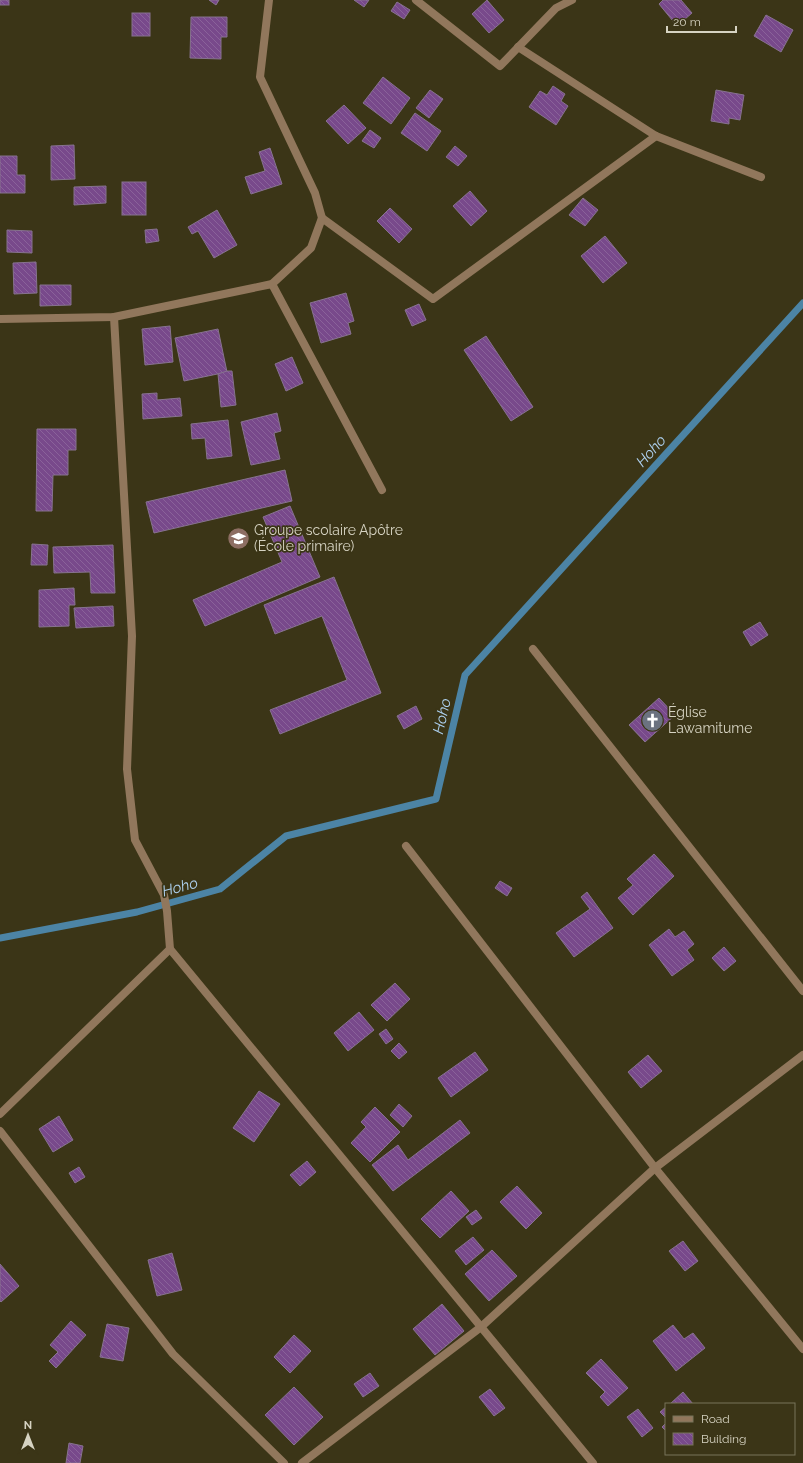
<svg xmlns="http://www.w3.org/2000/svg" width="803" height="1463" font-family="Raleway,sans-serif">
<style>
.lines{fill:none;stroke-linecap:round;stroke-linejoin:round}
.stream{stroke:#4c84a5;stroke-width:7}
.building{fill:url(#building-back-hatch);stroke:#87738f}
.street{stroke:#91775c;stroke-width:8}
.labels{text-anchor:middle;stroke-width:3.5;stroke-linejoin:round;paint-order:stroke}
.poi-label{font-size:14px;fill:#d6d3c2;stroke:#3b3517;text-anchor:start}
.water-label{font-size:15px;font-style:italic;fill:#aed1f0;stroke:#3b3517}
</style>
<defs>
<pattern id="building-back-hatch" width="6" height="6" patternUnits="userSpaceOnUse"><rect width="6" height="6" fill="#78498b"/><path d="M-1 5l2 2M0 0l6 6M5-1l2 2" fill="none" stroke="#8a629a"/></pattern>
</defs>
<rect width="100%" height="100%" fill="#3b3517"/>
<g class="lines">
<polyline class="stream" points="0,938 137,912 220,889 286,836 436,799 465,675 803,303"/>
</g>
<g class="building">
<rect x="0" y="0" width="9" height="5"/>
<polygon points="209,0 219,0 216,5"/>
<polygon points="354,0 369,0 364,7"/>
<polygon points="487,0 504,20 489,33 472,14"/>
<polygon points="663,0 681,0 692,13 677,26 659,4"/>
<polygon points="397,2 410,10 404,19 391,11"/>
<rect x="132" y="13" width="18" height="23"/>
<polygon points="766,15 793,30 781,52 754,36"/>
<polygon points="191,17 227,17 227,37 221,37 221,59 190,58"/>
<polygon points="383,77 410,98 391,124 363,103"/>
<polygon points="553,86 565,94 561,101 568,106 556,125 529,107 540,91 547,95"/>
<polygon points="430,90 443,99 429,118 416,108"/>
<polygon points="716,90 744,95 740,120 729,118 729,124 711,121"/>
<polygon points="344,105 366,128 348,144 326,121"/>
<polygon points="415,113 441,131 427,151 401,133"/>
<polygon points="370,130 381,138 374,148 362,141"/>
<polygon points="74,145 75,179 51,180 51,146"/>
<polygon points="455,146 467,156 458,166 446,157"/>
<polygon points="270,148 282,184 251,194 245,177 265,171 259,152"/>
<polygon points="0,156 17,156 17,175 25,175 25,193 0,193"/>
<rect x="122" y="182" width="24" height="33"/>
<polygon points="106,186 106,203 74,205 74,187"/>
<polygon points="470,191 487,211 471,226 453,206"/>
<polygon points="583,198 598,210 585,226 569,215"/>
<polygon points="390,208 412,229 399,243 377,221"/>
<polygon points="217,210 237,245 214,258 198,231 192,234 188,227"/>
<polygon points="157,229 159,241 146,243 145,230"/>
<polygon points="7,230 32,231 32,253 7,252"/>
<polygon points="605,236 627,263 603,283 581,256"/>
<polygon points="36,262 37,293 14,294 13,263"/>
<polygon points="40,285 71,285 71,305 40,306"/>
<polygon points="346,293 354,321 348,323 351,334 321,343 310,303"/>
<polygon points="419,304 426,320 412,326 405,310"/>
<polygon points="170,326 173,362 145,365 142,329"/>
<polygon points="218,329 227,372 184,381 175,338"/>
<polygon points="486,336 533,407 511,421 464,350"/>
<polygon points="292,357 303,383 286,391 275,364"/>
<polygon points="227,371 232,371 236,405 221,407 218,374"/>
<polygon points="157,393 157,400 180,398 182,416 143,419 142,394"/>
<polygon points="277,413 281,431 274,433 280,459 251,465 241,422"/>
<polygon points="228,420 232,456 207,459 205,438 192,439 191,424"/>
<polygon points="37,429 76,429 76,450 68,450 68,475 53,475 52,511 36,511"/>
<polygon points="285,470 292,501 154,533 146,502"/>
<polygon points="290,506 320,577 205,626 193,600 282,562 263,517"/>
<polygon points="32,544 48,545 47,565 31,565"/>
<polygon points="113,545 115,593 91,593 90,572 54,573 53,547"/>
<polygon points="334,577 381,693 280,734 270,710 347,680 322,616 275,634 264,605"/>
<polygon points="74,588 75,605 69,605 69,626 39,627 39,590"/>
<polygon points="113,606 114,626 76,628 74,608"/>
<polygon points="760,622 768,635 751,646 743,632"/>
<polygon points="659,698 675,715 645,742 629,725"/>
<polygon points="416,706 422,719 404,729 397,716"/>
<polygon points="654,854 674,876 633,915 618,898 633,885 627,879"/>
<polygon points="500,881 512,888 507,896 495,888"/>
<polygon points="587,892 613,928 574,957 556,933 590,909 581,897"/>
<polygon points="669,929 675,937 684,931 694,944 687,950 694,960 672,976 649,945"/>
<polygon points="724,947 736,961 724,971 712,958"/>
<polygon points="395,983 410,999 387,1021 371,1005"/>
<polygon points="359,1012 374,1030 348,1051 334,1033"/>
<polygon points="386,1029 393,1039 386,1044 379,1034"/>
<polygon points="399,1043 407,1052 399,1059 391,1051"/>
<polygon points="475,1052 488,1070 451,1097 438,1078"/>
<polygon points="648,1055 662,1071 641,1088 628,1072"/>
<polygon points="259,1091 280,1104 254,1142 233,1128"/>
<polygon points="399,1104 412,1116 403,1127 390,1115"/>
<polygon points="375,1107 400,1132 370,1162 351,1143 366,1127 361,1122"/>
<polygon points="59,1116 73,1140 53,1152 39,1129"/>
<polygon points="460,1120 470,1133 393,1191 372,1165 398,1145 408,1160"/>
<polygon points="307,1161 316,1172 300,1186 290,1175"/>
<polygon points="79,1167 85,1177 75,1183 69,1173"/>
<polygon points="517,1186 542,1213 526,1229 500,1202"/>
<polygon points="451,1191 469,1211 440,1238 421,1219"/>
<polygon points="476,1210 482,1218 472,1225 466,1217"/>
<polygon points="473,1237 484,1250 466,1265 455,1251"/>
<polygon points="683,1241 698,1261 685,1271 669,1251"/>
<polygon points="492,1250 517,1276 489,1301 465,1274"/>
<polygon points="172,1253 182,1290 157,1296 148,1260"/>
<polygon points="0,1264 19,1286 1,1302 0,1301"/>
<polygon points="442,1304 464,1331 435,1355 413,1329"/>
<polygon points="71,1321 86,1335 56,1368 49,1361 58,1352 50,1345"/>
<polygon points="107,1324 129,1328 123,1361 100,1357"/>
<polygon points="673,1325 684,1339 693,1333 705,1348 676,1371 653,1341"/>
<polygon points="294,1335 311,1351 290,1373 274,1357"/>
<polygon points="601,1359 628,1388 608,1406 600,1397 605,1392 586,1373"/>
<polygon points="370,1373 379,1386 363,1397 354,1384"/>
<polygon points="294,1387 323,1417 294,1445 265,1415"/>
<polygon points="490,1389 505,1408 494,1416 479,1397"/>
<polygon points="683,1392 693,1404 670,1404"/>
<polygon points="666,1407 666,1418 660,1412"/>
<polygon points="638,1409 653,1428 642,1437 627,1417"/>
<polygon points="666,1423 666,1431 662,1427"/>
<polygon points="69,1443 83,1446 80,1463 66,1463"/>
</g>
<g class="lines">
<g class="street">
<polyline points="416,0 500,66 556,8 572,0"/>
<polyline points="518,47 656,136 761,177"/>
<polyline points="322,218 433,299 656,136"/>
<polyline points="272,284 382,490"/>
<polyline points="114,317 132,636 127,769 135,840 164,895 167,911 170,949 593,1463"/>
<polyline points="0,319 114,317 272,284 311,248 322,218 315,193 260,77 269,0"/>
<polyline points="533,649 803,991"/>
<polyline points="406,846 655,1168 803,1349"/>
<polyline points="0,1114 170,949"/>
<polyline points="0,1131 173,1354 284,1463"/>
<polyline points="302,1463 481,1327 655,1168 803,1055"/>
</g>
</g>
<defs>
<symbol id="school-disc" viewBox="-11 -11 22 22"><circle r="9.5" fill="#8d6e63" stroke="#3b3517"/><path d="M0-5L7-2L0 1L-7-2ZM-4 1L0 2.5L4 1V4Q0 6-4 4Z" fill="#fff"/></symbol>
<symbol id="church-disc" viewBox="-11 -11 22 22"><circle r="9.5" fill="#6b7280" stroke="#3b3517"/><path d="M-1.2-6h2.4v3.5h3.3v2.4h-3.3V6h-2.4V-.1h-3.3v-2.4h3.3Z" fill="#fff"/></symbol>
</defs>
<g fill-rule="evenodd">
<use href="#school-disc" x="226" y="526" width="25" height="25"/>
<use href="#church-disc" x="640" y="708" width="25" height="25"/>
</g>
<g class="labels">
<g class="poi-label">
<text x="254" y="535">Groupe scolaire Apôtre<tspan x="254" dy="16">(École primaire)</tspan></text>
<text x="668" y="717">Église<tspan x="668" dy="16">Lawamitume</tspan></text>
</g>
<g class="water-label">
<text transform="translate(651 451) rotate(-48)" y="5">Hoho</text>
<text transform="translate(442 716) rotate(-77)" y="5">Hoho</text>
<text transform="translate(180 887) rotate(-15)" y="5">Hoho</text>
</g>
</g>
<rect x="665" y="1403" width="130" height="52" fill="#3b3517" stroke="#79745b"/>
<rect x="673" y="1416" width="20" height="6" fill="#91775c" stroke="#79745b"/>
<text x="701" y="1423" font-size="12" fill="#d6d3c2">Road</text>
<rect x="673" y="1433" width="20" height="12" fill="url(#building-back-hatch)" stroke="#79745b"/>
<text x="701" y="1443" font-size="12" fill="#d6d3c2">Building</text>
<g transform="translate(28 1435)" stroke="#3b3517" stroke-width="3" paint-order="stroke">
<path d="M0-3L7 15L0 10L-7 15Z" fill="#d6d3c2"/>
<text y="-6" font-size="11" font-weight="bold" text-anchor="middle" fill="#d6d3c2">N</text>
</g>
<path d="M667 26v6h69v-6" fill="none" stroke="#d6d3c2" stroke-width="2"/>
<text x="673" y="26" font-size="12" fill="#d6d3c2" stroke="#3b3517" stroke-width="3" paint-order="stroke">20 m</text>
</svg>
